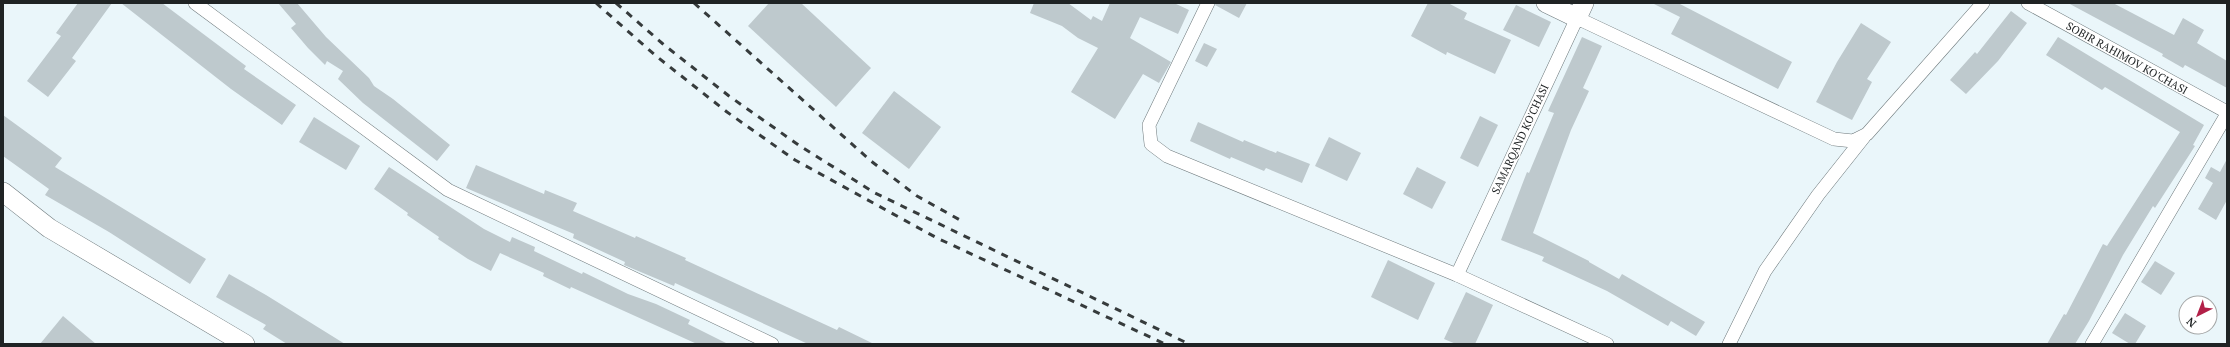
<svg xmlns="http://www.w3.org/2000/svg" width="2230" height="347" font-family="'PT Serif',serif">
<style>
.building{fill:#bec9cd}
.lines{fill:none;stroke-linecap:round;stroke-linejoin:round}
.street-casing{stroke:#6e797c;stroke-width:14}
.secondary-casing{stroke:#6e797c;stroke-width:20}
.street{stroke:#fff;stroke-width:13}
.secondary{stroke:#fff;stroke-width:19}
.rail{stroke:#363b3c;stroke-width:3;stroke-dasharray:7 7;stroke-linecap:butt}
.labels{text-anchor:middle;stroke-width:3;stroke-linejoin:round;paint-order:stroke}
.street-label{font-size:11px;fill:#1f2324;stroke:#fff}
</style>
<rect width="100%" height="100%" fill="#eaf6fa"/>
<g class="building">
<polygon points="78,3 112,3 72,58 76,61 48,97 27,81 61,36 56,33"/>
<polygon points="121,3 162,3 246,66 244,69 296,105 282,125 231,89"/>
<polygon points="278,3 297,3 326,37 369,78 374,86 393,99 450,145 437,161 363,103 338,79 343,71 327,61 325,65 308,48 291,28 296,24"/>
<polygon points="769,3 801,3 871,68 836,107 748,26"/>
<polygon points="1034,3 1068,3 1091,20 1093,16 1102,21 1110,3 1174,3 1189,10 1178,34 1140,17 1130,38 1171,62 1159,83 1143,74 1115,119 1071,92 1098,48 1078,38 1062,26 1030,13"/>
<polygon points="1216,3 1247,3 1239,18 1215,5"/>
<polygon points="1428,3 1448,3 1467,13 1464,19 1511,40 1495,74 1447,52 1446,55 1411,36"/>
<polygon points="1652,3 1678,3 1792,62 1778,89 1671,34 1680,17"/>
<polygon points="2068,3 2113,3 2174,35 2183,18 2204,30 2197,43 2227,61 2227,88 2185,65 2183,68 2162,56 2163,54"/>
<polygon points="1516,5 1551,22 1539,47 1503,30"/>
<polygon points="2011,11 2027,23 1998,61 1966,94 1950,80 1975,52 1977,54"/>
<polygon points="1861,23 1891,42 1867,79 1872,82 1852,120 1816,102 1837,62"/>
<polygon points="1582,37 1602,46 1583,88 1589,91 1571,130 1533,233 1589,261 1589,262 1619,279 1622,274 1705,322 1696,336 1671,321 1668,326 1607,291 1542,261 1544,257 1501,240 1527,172 1529,173 1554,113 1548,111"/>
<polygon points="2058,37 2204,125 2193,145 2195,146 2155,208 2153,206 2123,255 2089,321 2075,344 2047,344 2064,314 2066,315 2103,244 2107,246 2180,132 2105,87 2102,90 2046,55"/>
<polygon points="1204,43 1217,49 1207,67 1195,61"/>
<polygon points="894,91 941,127 909,169 862,133"/>
<polygon points="3,115 62,158 55,167 206,259 190,284 109,232 45,195 49,189 3,156"/>
<polygon points="1480,116 1498,125 1478,167 1460,158"/>
<polygon points="314,117 360,146 346,170 299,142"/>
<polygon points="1198,122 1243,142 1244,140 1276,153 1277,151 1310,164 1302,183 1266,168 1264,171 1231,157 1230,159 1190,141"/>
<polygon points="1329,137 1361,153 1347,181 1315,166"/>
<polygon points="2227,159 2227,200 2216,220 2198,209 2213,183 2205,178 2211,167 2220,172"/>
<polygon points="476,165 544,194 545,190 577,203 573,211 635,238 636,236 686,258 685,260 837,330 839,327 874,344 808,344 675,283 674,286 624,265 625,262 573,238 574,234 466,188"/>
<polygon points="389,167 484,229 510,242 512,237 535,247 534,251 582,274 583,272 628,294 656,304 690,320 688,324 728,344 697,344 571,287 570,289 543,276 544,273 500,253 491,271 468,259 438,239 439,237 407,215 408,213 374,189"/>
<polygon points="1417,167 1446,182 1432,209 1403,194"/>
<polygon points="1388,260 1435,283 1418,320 1371,297"/>
<polygon points="2155,261 2175,273 2161,295 2141,282"/>
<polygon points="229,274 266,295 345,344 287,344 263,329 266,325 216,297"/>
<polygon points="1466,292 1493,305 1475,344 1456,344 1444,339"/>
<polygon points="2125,313 2146,326 2135,344 2130,344 2112,333"/>
<polygon points="63,316 96,344 40,344"/>
</g>
<g class="lines">
<defs>
<g id="street">
<polyline points="195,3 448,190 772,344"/>
<polyline points="1208,3 1149,125 1151,144 1167,156 1457,275 1607,344"/>
<polyline points="2028,3 2227,112"/>
<polyline points="1457,275 1577,18 1834,139 1853,141 1867,134 1983,3"/>
<polyline points="1729,344 1765,271 1818,195 1864,137"/>
<polyline points="2092,344 2227,114"/>
</g>
<g id="secondary">
<polyline points="1546,3 1577,18 1584,3"/>
<polyline points="3,192 49,228 245,344"/>
</g>
</defs>
<use href="#street" class="street-casing"/>
<use href="#secondary" class="secondary-casing"/>
<use href="#street" class="street"/>
<use href="#secondary" class="secondary"/>
<g class="rail">
<polyline points="596,3 656,56 727,112 795,160 937,238 1165,344"/>
<polyline points="616,3 663,44 729,96 800,146 875,193 1189,344"/>
<polyline points="694,3 871,161 917,196 960,220"/>
</g>
</g>
<g class="labels">
<g class="street-label">
<text transform="translate(2127 58) rotate(29)" y="4">SOBIR RAHIMOV KO'CHASI</text>
<text transform="translate(1520 139) rotate(-65)" y="4">SAMARQAND KO'CHASI</text>
</g>
</g>
<rect width="2230" height="347" fill="none" stroke="#1f2324" stroke-width="8"/>
<g transform="translate(2198 315) rotate(222)"><circle r="19" fill="#ffffff" stroke="#a5a7a7"/>
<path d="M0-3L7 15L0 10L-7 15Z" fill="#b22048"/>
<text y="-6" font-size="11" font-weight="bold" text-anchor="middle" fill="#1f2324">N</text>
</g>
</svg>
